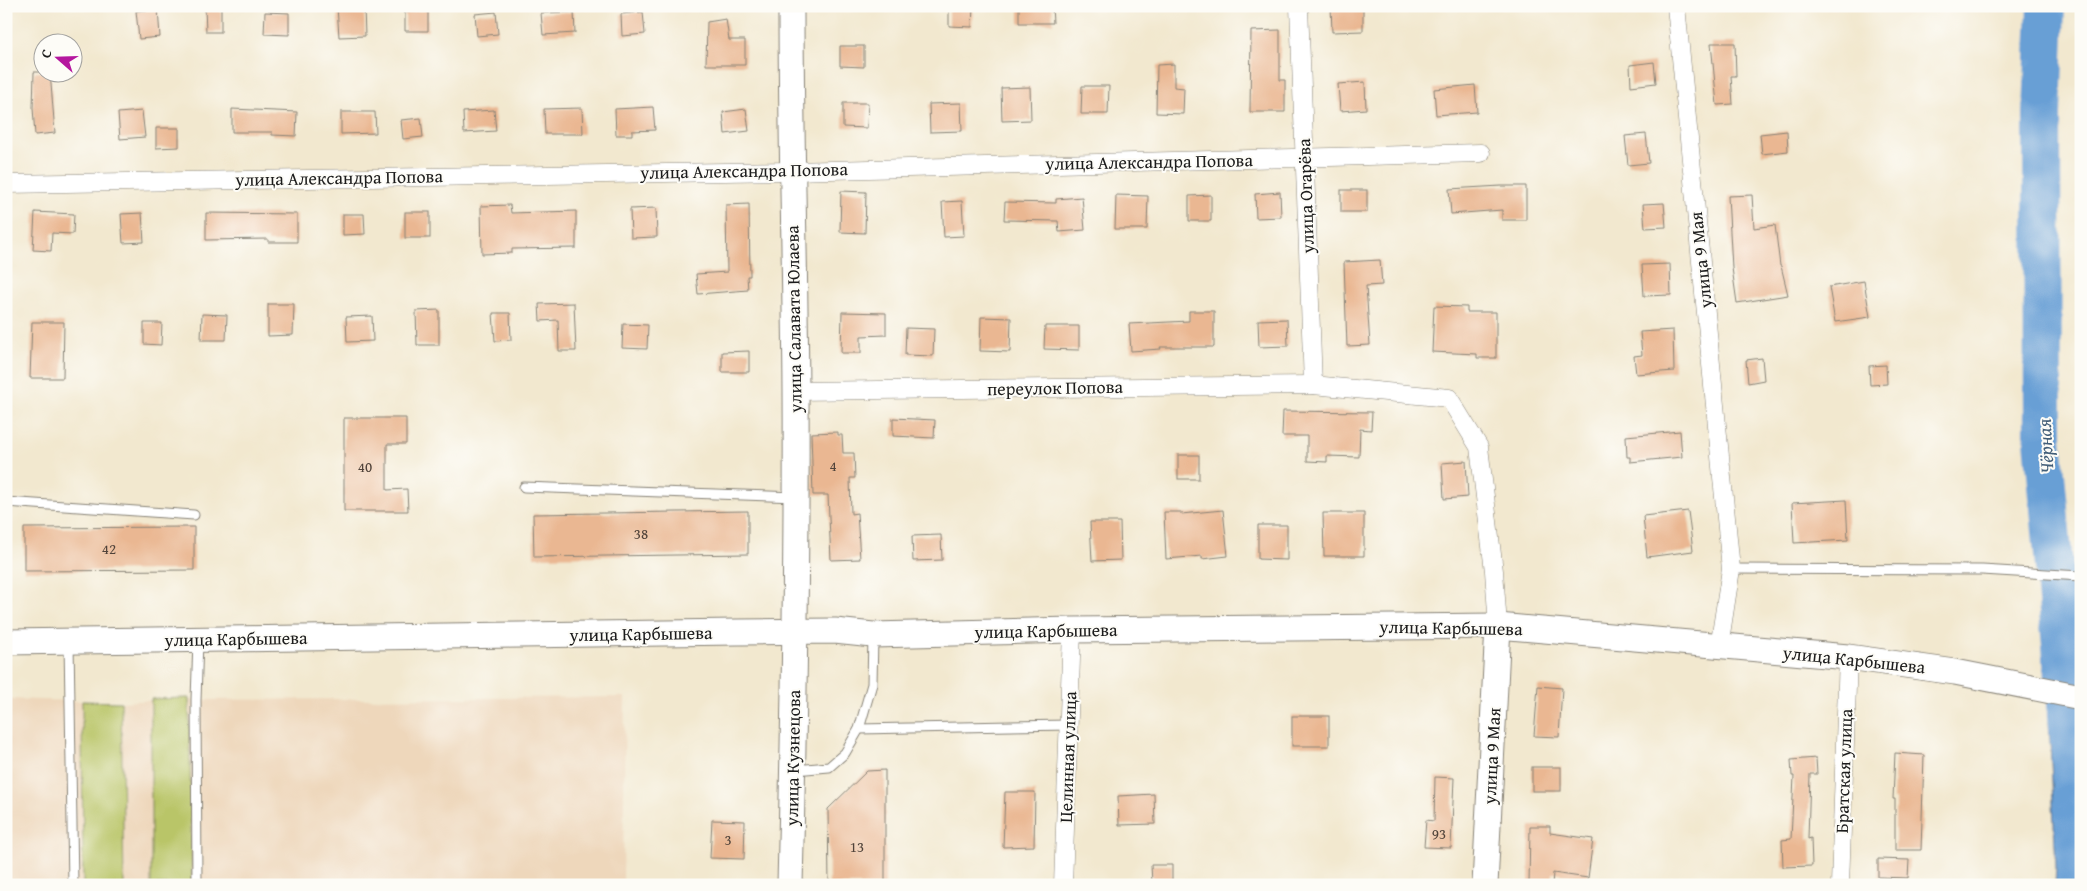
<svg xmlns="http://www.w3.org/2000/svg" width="2087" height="891" font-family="'Gentium Book Plus',serif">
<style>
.built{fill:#eed7bb}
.green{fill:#b9c567;stroke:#6a7042}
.water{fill:#679fd5;stroke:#425e78}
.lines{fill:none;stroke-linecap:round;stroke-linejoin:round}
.river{stroke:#679fd5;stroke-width:38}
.building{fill:#eab792}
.lane-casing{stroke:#878276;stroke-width:11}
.street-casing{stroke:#878276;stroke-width:19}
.secondary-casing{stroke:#878276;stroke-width:27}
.lane{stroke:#fff;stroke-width:9}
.street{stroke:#fff;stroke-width:18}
.secondary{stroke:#fff;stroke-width:25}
.labels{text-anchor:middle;stroke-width:4;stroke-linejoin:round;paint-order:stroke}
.number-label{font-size:15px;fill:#50433a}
.street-label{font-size:18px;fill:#1c1c1c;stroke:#fdfcf7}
.water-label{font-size:19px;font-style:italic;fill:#425e78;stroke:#fdfcf7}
</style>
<rect width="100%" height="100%" fill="#fdfcf7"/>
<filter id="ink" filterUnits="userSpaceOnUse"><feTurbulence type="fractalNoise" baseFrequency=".02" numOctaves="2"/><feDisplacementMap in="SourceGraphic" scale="10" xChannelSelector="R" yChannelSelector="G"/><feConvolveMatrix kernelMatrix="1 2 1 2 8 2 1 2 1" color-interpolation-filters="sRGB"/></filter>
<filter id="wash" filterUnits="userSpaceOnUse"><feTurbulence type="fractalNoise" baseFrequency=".0096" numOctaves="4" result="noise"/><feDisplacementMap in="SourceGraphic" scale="20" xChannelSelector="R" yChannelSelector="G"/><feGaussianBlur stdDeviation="1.12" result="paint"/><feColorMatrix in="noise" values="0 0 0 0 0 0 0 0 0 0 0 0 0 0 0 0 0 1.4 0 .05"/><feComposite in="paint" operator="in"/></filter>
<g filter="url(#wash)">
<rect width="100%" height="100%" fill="#f2e8cf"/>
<polygon class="built" points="625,697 623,885 6,885 6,699 121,702 189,698 196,700"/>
<g class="green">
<polygon points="189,698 192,885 151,885 151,699"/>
<polygon points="82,701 121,702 124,885 83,885"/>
</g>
<polygon class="water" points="2049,720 2081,724 2081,885 2055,885 2056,866"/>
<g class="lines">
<polyline class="river" points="2046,6 2042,114 2043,439 2072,773"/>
</g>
<g id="blocks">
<g class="building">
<polygon points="337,6 364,6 365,36 339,37"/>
<polygon points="949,6 973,6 972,27 949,26"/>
<polygon points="1019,6 1052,6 1053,23 1019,23"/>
<polygon points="1331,6 1363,6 1363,31 1332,32"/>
<polygon points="205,8 221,8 221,32 206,32"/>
<polygon points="158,9 160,37 139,39 136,11"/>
<polygon points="428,10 428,31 405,31 405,11"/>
<polygon points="265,12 289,13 289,35 264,34"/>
<polygon points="496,12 498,34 477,36 475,14"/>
<polygon points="574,12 575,33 543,35 541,13"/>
<polygon points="643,12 645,34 622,36 621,14"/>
<polygon points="726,19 729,40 745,40 745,65 706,65 707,22"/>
<polygon points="1280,30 1280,80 1285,80 1285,112 1250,112 1251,31"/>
<polygon points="1711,43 1735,43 1736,76 1731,76 1733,104 1717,105"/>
<polygon points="840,46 864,46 864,67 840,66"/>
<polygon points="1654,62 1656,83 1631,86 1630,65"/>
<polygon points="1174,64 1174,87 1184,88 1183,114 1156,113 1157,65"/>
<polygon points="34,72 50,72 55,133 35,135 33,108"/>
<polygon points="1365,82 1366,109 1340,111 1338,84"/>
<polygon points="1475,85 1477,112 1436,115 1434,89"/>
<polygon points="1082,86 1109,86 1108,114 1081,114"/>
<polygon points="1030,87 1031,120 1002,121 1001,88"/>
<polygon points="843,103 868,103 867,128 843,127"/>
<polygon points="961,103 962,131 930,132 929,104"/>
<polygon points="653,107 655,130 632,131 632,135 616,135 615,109"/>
<polygon points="582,108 583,134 545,134 544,109"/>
<polygon points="232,109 297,112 296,136 272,135 272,132 232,132"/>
<polygon points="746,109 749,131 725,134 723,112"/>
<polygon points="494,110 496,131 464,133 463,112"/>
<polygon points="142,111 145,137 120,139 118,113"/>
<polygon points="341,112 375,112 376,133 341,134"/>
<polygon points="421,118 423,137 403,139 401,120"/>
<polygon points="156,128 179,128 179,147 156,148"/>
<polygon points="1787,131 1788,151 1762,154 1760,134"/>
<polygon points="1646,134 1649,163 1628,165 1625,136"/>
<polygon points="1501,186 1526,186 1526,220 1502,220 1502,210 1451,214 1449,189"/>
<rect x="1341" y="190" width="26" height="22"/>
<polygon points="841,191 866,192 865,233 840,232"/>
<polygon points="1280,192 1281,217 1256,218 1255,194"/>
<polygon points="1116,195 1148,196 1147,229 1115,229"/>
<polygon points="1211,195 1211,221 1189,221 1189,196"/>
<polygon points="1752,195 1754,228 1775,225 1780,266 1781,266 1788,295 1737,303 1732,268 1728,196"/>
<polygon points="1082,197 1085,230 1059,232 1058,221 1004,220 1005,202 1056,203 1056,199"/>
<polygon points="962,201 964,236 944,237 942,202"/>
<polygon points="1664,203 1666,227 1645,228 1643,204"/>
<polygon points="749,204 750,276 747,276 748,290 698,294 696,274 727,272 726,205"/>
<polygon points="510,205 511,213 576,211 576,248 512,249 512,253 482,254 481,206"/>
<polygon points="656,208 657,237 631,238 630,209"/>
<polygon points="35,212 74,214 73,234 52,233 51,251 33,250"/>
<rect x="405" y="212" width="25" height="26"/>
<polygon points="142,213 144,242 123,243 121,214"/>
<polygon points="206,213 297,214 297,242 268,242 268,239 206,240"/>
<polygon points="343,214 364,214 365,234 343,235"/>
<polygon points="1380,260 1382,285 1366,286 1370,345 1347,346 1344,262"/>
<polygon points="1670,264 1671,295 1644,296 1642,265"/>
<polygon points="1864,281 1870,317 1835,322 1829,287"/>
<polygon points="574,303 576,351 559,351 558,320 540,321 539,304"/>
<polygon points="268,304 294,304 293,335 268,336"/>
<polygon points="1434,306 1467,307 1467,312 1496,312 1496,358 1477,358 1477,354 1432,352"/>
<polygon points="439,310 439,345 417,345 416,311"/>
<polygon points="1189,311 1214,311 1214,347 1160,347 1161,349 1131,351 1129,324 1189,321"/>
<polygon points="842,312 886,313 886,335 861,336 861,353 841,353"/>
<polygon points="493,313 510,313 511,340 495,341"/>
<polygon points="202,314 227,315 226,340 201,340"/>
<polygon points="372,316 373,341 347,342 346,317"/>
<polygon points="981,317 1011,318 1010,352 980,351"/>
<polygon points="1287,319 1288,346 1259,347 1258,320"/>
<polygon points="32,322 64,322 63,378 30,378"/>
<polygon points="144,323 162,323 161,345 144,344"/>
<polygon points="623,324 648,325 647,349 622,348"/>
<polygon points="1045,326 1079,326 1079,350 1044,349"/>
<polygon points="906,328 934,329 933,356 905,355"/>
<polygon points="1673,330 1674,371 1636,374 1634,356 1642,355 1640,332"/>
<polygon points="749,351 749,372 722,372 722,352"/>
<polygon points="1762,358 1764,380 1748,383 1746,360"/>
<polygon points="1886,365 1887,384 1870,385 1869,366"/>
<polygon points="1283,411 1372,412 1371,430 1360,429 1359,457 1327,456 1327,462 1307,461 1307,436 1282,436"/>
<polygon points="344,418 406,418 406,444 387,444 387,490 407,489 408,511 344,511"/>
<polygon points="893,418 935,420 934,438 893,436"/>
<polygon points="1680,431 1682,457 1630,462 1630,457 1627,457 1626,436"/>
<polygon points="838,432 838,435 842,435 843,453 854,453 855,478 850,478 851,514 857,513 860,559 831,560 828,495 813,495 811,433"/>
<rect x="1178" y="455" width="21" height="24"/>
<polygon points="1466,461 1468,497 1444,499 1442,463"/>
<polygon points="1846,500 1848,540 1794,543 1792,503"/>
<polygon points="1223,510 1228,556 1202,559 1202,556 1166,559 1164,512 1181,512 1181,514"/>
<polygon points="748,511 748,554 534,557 533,514"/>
<polygon points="1688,511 1693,551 1647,557 1643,516"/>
<polygon points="1323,513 1364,513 1364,556 1324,556"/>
<polygon points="1090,522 1120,522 1121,560 1092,561"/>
<polygon points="1258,525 1287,525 1287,560 1258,559"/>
<polygon points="194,527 194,570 24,571 24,528"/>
<polygon points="941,535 942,560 913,561 912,536"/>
<polygon points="1538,686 1562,688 1559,737 1534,736"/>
<rect x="1292" y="716" width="37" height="30"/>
<polygon points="1895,753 1924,755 1921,850 1895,850 1895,799 1893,799"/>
<polygon points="1816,758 1817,774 1810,774 1808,839 1811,838 1812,866 1783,867 1782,840 1791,839 1794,776 1792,776 1791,760"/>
<rect x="1532" y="767" width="29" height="24"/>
<polygon points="885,770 885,885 829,885 828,809 867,771"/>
<polygon points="1435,777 1454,778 1451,848 1424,847 1426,820 1434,821"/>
<polygon points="1005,792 1035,792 1034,846 1003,847"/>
<polygon points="1154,794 1155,824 1119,825 1118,796"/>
<polygon points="712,820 745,821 744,859 710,858"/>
<polygon points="1530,826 1550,826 1550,833 1593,839 1588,878 1553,873 1552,885 1529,885"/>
<polygon points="1878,859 1909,860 1908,878 1878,877"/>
<polygon points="1151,865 1172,865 1172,883 1152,883"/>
</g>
</g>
</g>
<g filter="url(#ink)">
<use href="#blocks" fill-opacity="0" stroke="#878276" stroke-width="1"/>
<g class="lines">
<defs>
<g id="lane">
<polyline points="524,487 795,497"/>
<polyline points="6,502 194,515"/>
<polyline points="1731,569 1982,570 2081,576"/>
<polyline points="69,643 73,885"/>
<polyline points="859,729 1069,725"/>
<polyline points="795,770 829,767 845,753 859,729 872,684 873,637"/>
<polyline points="197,885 196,700 198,640"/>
</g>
<g id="street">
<polyline points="1299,6 1313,385"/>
<polyline points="1676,6 1731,569 1719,647"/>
<polyline points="6,184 792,171 1481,153"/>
<polyline points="796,391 1313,385 1449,398 1479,447 1494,571 1498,626"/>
<polyline points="1063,885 1072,630"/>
<polyline points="1840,885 1848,657"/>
</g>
<g id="secondary">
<polyline points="6,642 737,632 835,631 873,635 1072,630 1498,626 1848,657 1955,672 2081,697"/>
<path d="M790 885C794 720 797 555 796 390 795 262 791 134 791 6"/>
<polyline points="1485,885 1498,626"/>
</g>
</defs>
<use href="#lane" class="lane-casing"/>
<use href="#street" class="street-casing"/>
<use href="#secondary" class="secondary-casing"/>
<use href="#lane" class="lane"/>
<use href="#street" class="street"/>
<use href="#secondary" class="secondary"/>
</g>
</g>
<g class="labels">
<g class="number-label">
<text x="833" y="471">4</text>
<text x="365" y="472">40</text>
<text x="641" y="539">38</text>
<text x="109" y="554">42</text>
<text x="1439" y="839">93</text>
<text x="728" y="845">3</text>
<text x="857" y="852">13</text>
</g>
<g class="street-label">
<text transform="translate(1149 162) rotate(-1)" y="6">улица Александра Попова</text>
<text transform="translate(744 171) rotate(-1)" y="6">улица Александра Попова</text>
<text transform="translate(339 178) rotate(-1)" y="6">улица Александра Попова</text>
<text transform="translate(1306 196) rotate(-92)" y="6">улица Огарёва</text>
<text transform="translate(1701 260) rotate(-96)" y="6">улица 9 Мая</text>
<text transform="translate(794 319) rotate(-91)" y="6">улица Салавата Юлаева</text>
<text transform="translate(1055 388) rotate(-1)" y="6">переулок Попова</text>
<text transform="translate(1451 628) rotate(1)" y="6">улица Карбышева</text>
<text transform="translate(1046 631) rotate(-1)" y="6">улица Карбышева</text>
<text transform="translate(641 634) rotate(-1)" y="6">улица Карбышева</text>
<text transform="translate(236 639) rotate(-1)" y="6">улица Карбышева</text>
<text transform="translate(1854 660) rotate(6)" y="6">улица Карбышева</text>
<text transform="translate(1492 756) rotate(-87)" y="6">улица 9 Мая</text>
<text transform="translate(1068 757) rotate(-88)" y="6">Целинная улица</text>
<text transform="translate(793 758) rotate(-89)" y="6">улица Кузнецова</text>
<text transform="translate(1844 771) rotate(-88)" y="6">Братская улица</text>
</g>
<g class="water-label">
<text transform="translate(2045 446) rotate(-93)" y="7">Чёрная</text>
</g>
</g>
<rect width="2087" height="891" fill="none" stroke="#fdfcf7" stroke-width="25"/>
<g transform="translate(58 58) rotate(290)"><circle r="24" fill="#fdfcf7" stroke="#a3a29f"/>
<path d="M0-4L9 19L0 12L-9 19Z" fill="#b5179e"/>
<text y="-8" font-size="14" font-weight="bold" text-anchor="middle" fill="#1c1c1c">С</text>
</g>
</svg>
